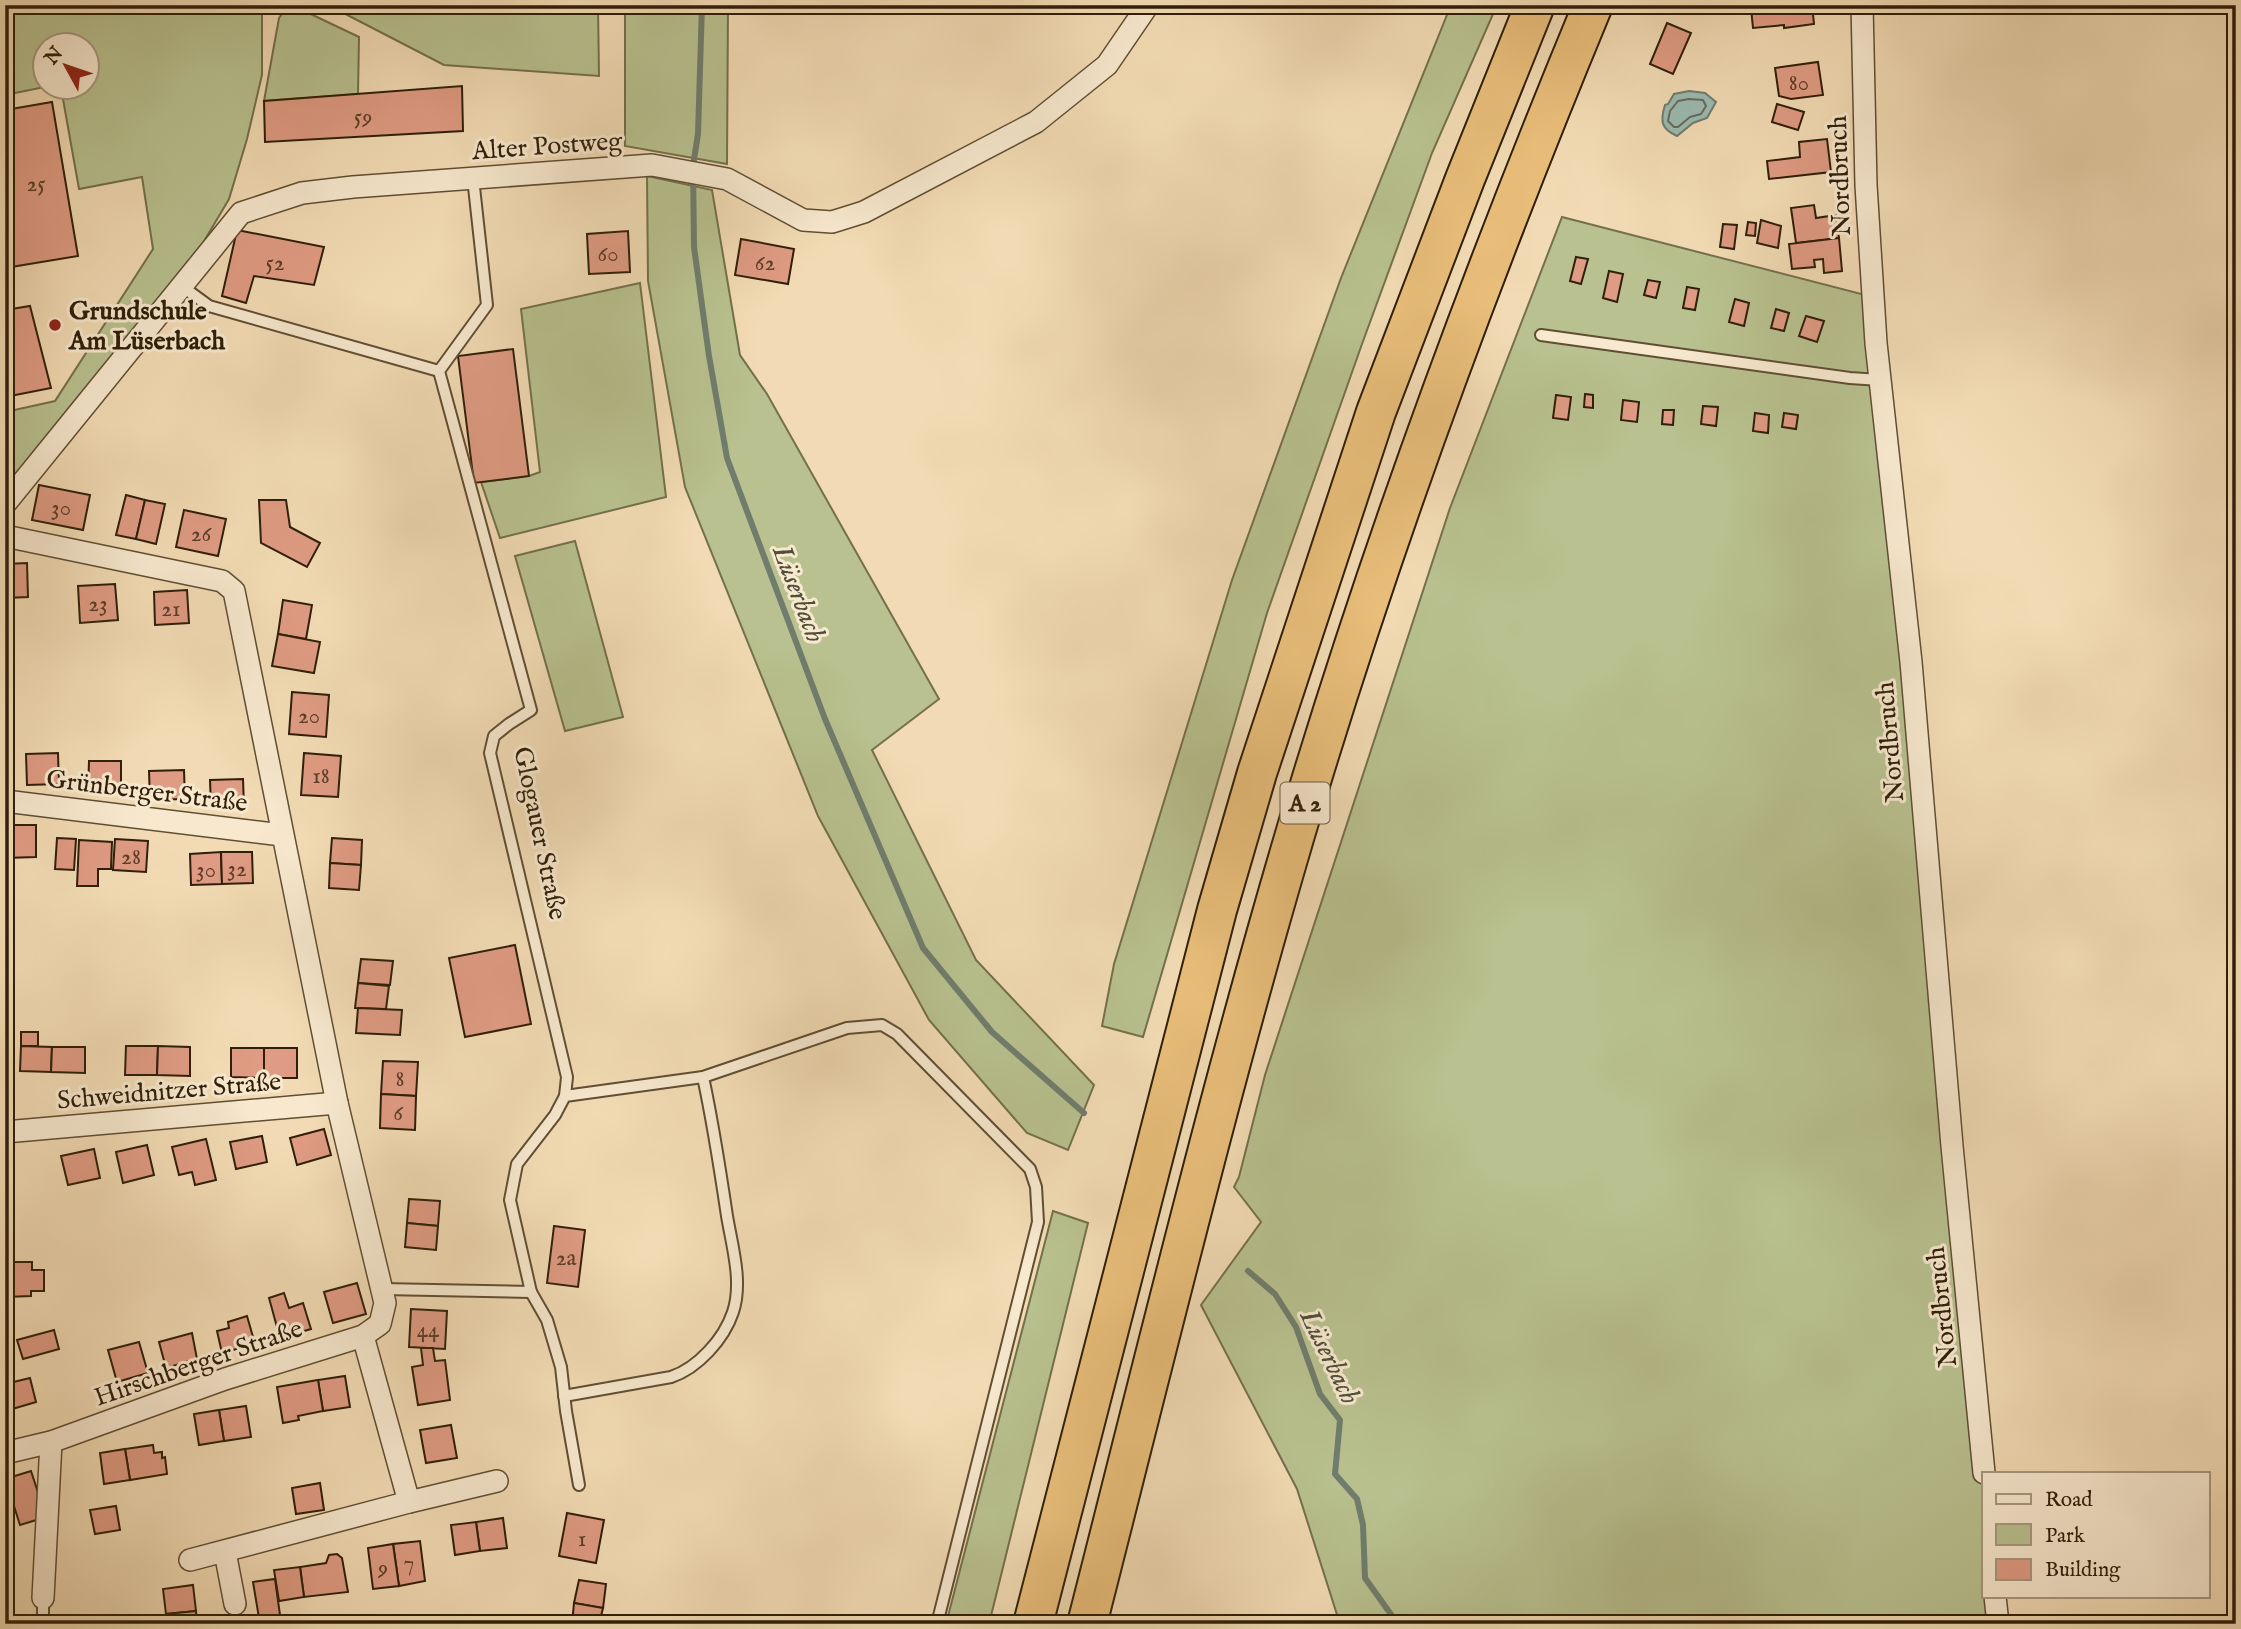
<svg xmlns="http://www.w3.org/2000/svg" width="2241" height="1629" font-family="'IM FELL English',serif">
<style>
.green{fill:#b8c18f;stroke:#74704c;stroke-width:2}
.water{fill:#9bbbb1;stroke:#707d6d;stroke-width:2}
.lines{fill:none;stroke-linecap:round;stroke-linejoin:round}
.shore{stroke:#656d5c;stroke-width:2}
.stream{stroke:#707d6d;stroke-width:6}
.building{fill:#df9b83;stroke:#2f1f08;stroke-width:2}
.service-casing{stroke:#604e33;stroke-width:14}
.minor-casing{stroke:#604e33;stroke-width:24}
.motorway-casing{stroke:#2f1f08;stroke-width:42}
.service{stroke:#f7e8ce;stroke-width:10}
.minor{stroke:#f7e8ce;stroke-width:21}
.motorway{stroke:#e9be7a;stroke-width:38}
.poi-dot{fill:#8f2418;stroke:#f7e8ce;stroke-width:2.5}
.labels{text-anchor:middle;stroke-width:6;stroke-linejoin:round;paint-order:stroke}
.number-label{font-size:23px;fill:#5b3e27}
.shield{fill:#f7e8ce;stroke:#6b5b43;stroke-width:2}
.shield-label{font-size:24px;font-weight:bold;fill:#2f1f08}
.street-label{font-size:26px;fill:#2f1f08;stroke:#f7e8ce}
.poi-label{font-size:26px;font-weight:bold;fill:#2f1f08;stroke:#f7e8ce;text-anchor:start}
.water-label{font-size:28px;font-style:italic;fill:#4f4e3b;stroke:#f7e8ce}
</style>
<rect width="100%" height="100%" fill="#f2dbb4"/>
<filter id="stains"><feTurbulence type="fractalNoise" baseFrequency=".00286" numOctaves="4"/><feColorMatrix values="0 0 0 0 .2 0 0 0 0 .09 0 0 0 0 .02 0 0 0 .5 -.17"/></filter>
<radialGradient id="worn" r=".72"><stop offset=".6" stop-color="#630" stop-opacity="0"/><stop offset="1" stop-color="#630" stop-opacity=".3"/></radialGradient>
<g class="green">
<polygon points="5,5 262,5 262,75 247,139 229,199 184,275 5,492 5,412 55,401 153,249 142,177 79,189 61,88 88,88 88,46 46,46 45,87 5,95"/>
<polygon points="328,5 598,5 599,76 444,65"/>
<polygon points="625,5 728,5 727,164 625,146"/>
<polygon points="1451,5 1497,5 1432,153 1362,344 1267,613 1143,1037 1102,1026 1114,964 1232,580 1341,278"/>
<polygon points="298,8 359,37 358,94 264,101 279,18 285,10"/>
<polygon points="647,176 712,190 740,355 767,394 939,699 872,750 976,960 1094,1085 1068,1150 1027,1133 929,1020 818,816 685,487 648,281"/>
<polygon points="1562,217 1873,297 1984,1473 1984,1596 1990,1596 1990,1624 1340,1624 1297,1489 1201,1305 1261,1222 1234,1187 1239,1177 1265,1075 1450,508"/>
<polygon points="640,283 666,497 500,538 481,482 529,476 540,472 521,309"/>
<polygon points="575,541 623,717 565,731 515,556"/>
<polygon points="1053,1211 1088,1223 989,1624 946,1624"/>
</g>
<path class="water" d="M1689 91 1705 93 1716 102 1707 118 1693 123 1677 136C1661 129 1660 121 1665 105L1668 104 1674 94Z"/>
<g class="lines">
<polygon class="shore" points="1689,99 1703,100 1706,106 1701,114 1690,117 1678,127 1674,127 1668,121 1670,111 1678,101"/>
<g class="stream">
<polyline points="702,5 698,134 693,166 694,247 709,356 727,458 825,719 923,948 992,1032 1084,1113"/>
<polyline points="1248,1271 1275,1294 1296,1327 1320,1394 1340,1420 1335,1474 1357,1499 1363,1525 1365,1578 1395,1620 1395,1624"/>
</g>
</g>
<g class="building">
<polygon points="1770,5 1812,5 1814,24 1784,28 1784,25 1753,28 1751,8"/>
<polygon points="1667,23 1691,33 1673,74 1650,64"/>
<polygon points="1818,62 1823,95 1791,99 1779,96 1775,68"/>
<polygon points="462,86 463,131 265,142 264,101"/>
<polygon points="52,102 78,256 5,268 5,110"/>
<polygon points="1777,104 1804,112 1798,130 1772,122"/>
<polygon points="1827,139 1831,172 1769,179 1767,161 1800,157 1799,142"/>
<polygon points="1814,205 1816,218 1836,215 1839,238 1796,243 1791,208"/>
<polygon points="1761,220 1781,226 1778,248 1757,243"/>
<polygon points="1748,222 1756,223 1755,236 1746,235"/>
<polygon points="1723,224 1737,225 1734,249 1720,247"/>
<polygon points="237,230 324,247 314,285 254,276 246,303 222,296"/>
<polygon points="628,231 630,272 589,274 587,234"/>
<polygon points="1839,238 1842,271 1824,273 1823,259 1814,260 1815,267 1792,269 1789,244"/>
<polygon points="741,239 794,249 788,284 735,275"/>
<polygon points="1576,257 1588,259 1581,284 1570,281"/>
<polygon points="1609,271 1623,274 1617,302 1603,298"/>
<polygon points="1648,280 1660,282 1656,298 1644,295"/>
<polygon points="1687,287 1699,289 1695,310 1683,308"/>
<polygon points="1735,299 1749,303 1744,326 1729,322"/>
<polygon points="30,306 51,388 5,397 5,310"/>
<polygon points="1776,309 1789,313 1784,331 1771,328"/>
<polygon points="1806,316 1824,321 1817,342 1799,336"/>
<polygon points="513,349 529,476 474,483 458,356"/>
<polygon points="1585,394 1593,395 1593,408 1584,407"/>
<polygon points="1556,395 1571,397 1568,420 1553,418"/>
<polygon points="1623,400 1639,402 1637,422 1621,420"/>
<polygon points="1703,406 1718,407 1716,426 1701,424"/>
<polygon points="1663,410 1674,410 1673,425 1662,424"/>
<polygon points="1755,413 1769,415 1768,433 1753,431"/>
<polygon points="1784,413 1798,415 1796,429 1782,427"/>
<polygon points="39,485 90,495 83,530 32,520"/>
<polygon points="126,495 145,500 136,539 116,535"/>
<polygon points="145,500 165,504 156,544 136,539"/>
<polygon points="259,500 286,500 290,527 320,543 307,567 261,543"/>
<polygon points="184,510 226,519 218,556 176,547"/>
<polygon points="27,563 28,597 5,598 5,564"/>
<polygon points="115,584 118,620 80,623 78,586"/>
<polygon points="187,590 189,623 155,625 154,592"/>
<polygon points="283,600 312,605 306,639 278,634"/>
<polygon points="278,634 320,642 314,673 272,666"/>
<polygon points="292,692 329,695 326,737 289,734"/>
<polygon points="58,753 59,784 27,785 26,754"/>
<polygon points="304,753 341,756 338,797 301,795"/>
<polygon points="89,761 121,761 121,792 88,792"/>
<polygon points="184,770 185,799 150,800 149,771"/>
<polygon points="243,779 244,806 211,807 210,780"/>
<polygon points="5,825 36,825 36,857 5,858"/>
<polygon points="57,838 76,839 74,870 55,869"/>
<polygon points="332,838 362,840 361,865 330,863"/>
<polygon points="115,839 148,841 146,872 113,870"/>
<polygon points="79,840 112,842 111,869 98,869 98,886 77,886"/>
<polygon points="221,852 222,884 191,885 190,854"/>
<polygon points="221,852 252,852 253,883 222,884"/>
<polygon points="330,863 361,865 359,890 329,888"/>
<polygon points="515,945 531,1024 465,1037 449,958"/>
<polygon points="361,959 393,961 390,985 358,983"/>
<polygon points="358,983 389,986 386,1009 355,1008"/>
<polygon points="358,1008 402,1010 400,1035 356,1033"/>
<rect x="21" y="1032" width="17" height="14"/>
<polygon points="21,1046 52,1047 51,1072 20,1071"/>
<polygon points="126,1046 158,1046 157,1075 125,1075"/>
<polygon points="158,1046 190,1047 190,1076 157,1075"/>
<polygon points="52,1047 85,1047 85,1073 51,1072"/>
<polygon points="231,1048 264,1048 264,1078 231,1077"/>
<rect x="264" y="1048" width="33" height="30"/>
<polygon points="383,1061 418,1062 416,1096 381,1094"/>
<polygon points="381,1094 416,1096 415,1130 380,1128"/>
<polygon points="324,1129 331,1155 297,1165 290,1138"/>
<polygon points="262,1136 267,1162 236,1169 230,1142"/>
<polygon points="206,1139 216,1180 195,1185 192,1172 179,1175 172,1147"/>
<polygon points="147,1145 154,1175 123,1183 116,1152"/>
<polygon points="94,1149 100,1178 68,1185 61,1156"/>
<polygon points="409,1199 440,1201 438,1226 407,1223"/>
<polygon points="407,1223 438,1226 436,1250 405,1247"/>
<polygon points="554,1226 585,1230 578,1287 547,1283"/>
<polygon points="5,1262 32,1262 32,1270 44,1270 44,1291 31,1291 31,1296 5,1297"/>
<polygon points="357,1283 366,1314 333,1323 324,1292"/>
<polygon points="284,1293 289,1308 303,1303 311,1329 280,1338 269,1298"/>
<polygon points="411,1309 447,1311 445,1349 409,1347"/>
<polygon points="247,1316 255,1344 222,1353 217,1331 229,1328 228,1322"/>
<polygon points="54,1330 59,1349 23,1359 17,1340"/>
<polygon points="192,1333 197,1359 166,1368 159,1342"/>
<polygon points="139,1342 148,1373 117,1382 108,1350"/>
<polygon points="421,1348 433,1348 435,1361 445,1360 450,1400 418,1405 412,1367 423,1365"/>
<polygon points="345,1376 350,1407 323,1411 318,1380"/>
<polygon points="30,1378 36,1402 9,1410 5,1394 5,1384"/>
<polygon points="318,1380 323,1411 298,1416 299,1420 283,1423 277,1387"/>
<polygon points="246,1406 251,1437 224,1441 219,1410"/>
<polygon points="219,1410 224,1441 199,1445 194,1414"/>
<polygon points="451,1425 457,1458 426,1463 420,1430"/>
<polygon points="153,1445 154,1453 162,1452 162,1458 165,1457 167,1474 130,1480 125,1449"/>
<polygon points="125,1449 130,1480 104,1484 100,1453"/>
<polygon points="31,1471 46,1517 20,1525 13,1503 5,1505 5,1479"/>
<polygon points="320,1483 324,1510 296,1514 292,1488"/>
<polygon points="116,1506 120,1530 95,1534 90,1510"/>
<polygon points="567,1513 604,1520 596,1563 559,1556"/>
<polygon points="503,1518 507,1548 480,1551 476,1522"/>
<polygon points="476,1522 480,1551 455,1555 451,1525"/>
<polygon points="420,1541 425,1581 399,1586 393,1544"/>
<polygon points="393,1544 399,1586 373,1589 368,1548"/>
<polygon points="337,1554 342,1558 348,1592 304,1597 300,1567 326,1563 329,1555"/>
<polygon points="300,1567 304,1597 279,1601 274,1570"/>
<polygon points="275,1579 280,1615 259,1618 253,1582"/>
<polygon points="579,1580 606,1584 603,1608 574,1603"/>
<polygon points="193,1585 196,1611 166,1614 163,1589"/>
<polygon points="574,1603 603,1608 599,1624 572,1624"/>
<polygon points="196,1611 197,1624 167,1624 166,1614"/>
</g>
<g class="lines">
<defs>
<g id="service">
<polyline points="183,287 209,306 439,371"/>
<polyline points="1541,335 1850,378 1880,380"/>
<polyline points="565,1096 703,1077 847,1028 882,1025 897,1034 1030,1169 1036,1187 1038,1222 937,1624"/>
<polyline points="382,1289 531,1292 510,1200 517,1164 555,1115 565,1096 567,1077 490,753 494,736 509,724 531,710 439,371 487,305 473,178"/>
<polyline points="531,1292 547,1320 561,1367 566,1411 579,1485"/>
<path d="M564 1396 671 1377C698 1368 724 1339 733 1312 743 1282 732 1246 727 1216 720 1169 713 1123 703 1077"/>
<polyline points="43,1624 43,1598"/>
</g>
<g id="minor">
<polyline points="1862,5 1866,185 1876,343 1911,662 1952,1146 1984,1473"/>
<polyline points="5,504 241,213 302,193 353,187 652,165 727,179 803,220 832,222 864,212 1036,122 1107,65 1148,5"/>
<polyline points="5,536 222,581 234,591 337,1103 385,1303 380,1324 363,1336 225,1379 51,1442 5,1453"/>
<polyline points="5,801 282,835"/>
<polyline points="5,1132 337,1103"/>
<polyline points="363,1336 409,1502"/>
<polyline points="225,1552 235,1604"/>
<polyline points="190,1560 409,1502 497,1481"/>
<polyline points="1995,1596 1998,1624"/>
<polyline points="43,1598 51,1442"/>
</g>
<g id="motorway">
<polyline points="1033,1624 1217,910 1257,773 1376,412 1465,179 1535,5"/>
<path d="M1087 1624C1158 1346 1225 1066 1308 791 1389 524 1486 263 1593 5"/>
</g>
</defs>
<use href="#service" class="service-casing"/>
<use href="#minor" class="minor-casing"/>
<use href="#motorway" class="motorway-casing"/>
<use href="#service" class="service"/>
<use href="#minor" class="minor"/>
<use href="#motorway" class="motorway"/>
</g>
<circle class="poi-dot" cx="55" cy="325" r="7"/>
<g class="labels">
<g class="number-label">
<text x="1799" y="90">80</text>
<text x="363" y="124">59</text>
<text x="36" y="191">25</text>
<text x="608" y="261">60</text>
<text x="275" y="270">52</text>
<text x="765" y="270">62</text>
<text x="61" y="515">30</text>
<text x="201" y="541">26</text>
<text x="98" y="611">23</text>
<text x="171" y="616">21</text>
<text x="309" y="723">20</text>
<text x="321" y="783">18</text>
<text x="131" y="864">28</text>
<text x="237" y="876">32</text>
<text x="206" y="877">30</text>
<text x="400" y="1086">8</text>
<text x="398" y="1120">6</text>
<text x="566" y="1265">2a</text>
<text x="428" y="1337">44</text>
<text x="582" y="1546">1</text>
<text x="409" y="1570">7</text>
<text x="383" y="1575">9</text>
</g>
<rect class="shield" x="1280.5" y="782.5" width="49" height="41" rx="5"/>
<g class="shield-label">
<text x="1305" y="811">A 2</text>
</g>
<g class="street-label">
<text transform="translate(547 145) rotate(-4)" y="9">Alter Postweg</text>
<text transform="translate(1839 176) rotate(-92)" y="9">Nordbruch</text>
<text transform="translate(1889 742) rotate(-95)" y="9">Nordbruch</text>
<text transform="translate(147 790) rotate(7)" y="9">Grünberger Straße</text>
<text transform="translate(541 833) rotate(78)" y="9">Glogauer Straße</text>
<text transform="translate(169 1090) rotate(-5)" y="9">Schweidnitzer Straße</text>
<text transform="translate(1941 1307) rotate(-96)" y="9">Nordbruch</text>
<text transform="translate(198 1362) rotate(-19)" y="9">Hirschberger Straße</text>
</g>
<g class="poi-label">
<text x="69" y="319">Grundschule<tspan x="69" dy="30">Am Lüserbach</tspan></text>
</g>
<g class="water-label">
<text transform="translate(800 593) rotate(69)" y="10">Lüserbach</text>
<text transform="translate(1331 1356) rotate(64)" y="10">Lüserbach</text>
</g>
</g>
<rect width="2241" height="1629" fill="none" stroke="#f2dbb4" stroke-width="28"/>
<rect x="7" y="7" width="2227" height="1615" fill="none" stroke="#2f1f08" stroke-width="3.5"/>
<rect x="14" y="14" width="2213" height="1601" fill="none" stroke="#2f1f08" stroke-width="2"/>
<rect x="1982" y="1472" width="228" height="126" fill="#f7e8ce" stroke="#a7987f" stroke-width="2"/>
<rect x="1996" y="1494" width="35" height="10" fill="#f7e8ce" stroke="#a7987f" stroke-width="2"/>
<text x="2045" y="1506" font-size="21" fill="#2f1f08">Road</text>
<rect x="1996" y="1524" width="35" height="21" fill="#b8c18f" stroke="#a7987f" stroke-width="2"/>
<text x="2045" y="1542" font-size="21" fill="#2f1f08">Park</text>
<rect x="1996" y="1559" width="35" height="21" fill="#df9b83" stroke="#a7987f" stroke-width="2"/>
<text x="2045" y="1576" font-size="21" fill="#2f1f08">Building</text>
<g transform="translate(66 66) rotate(310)"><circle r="33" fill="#f7e8ce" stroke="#a7987f" stroke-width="2"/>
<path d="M0-5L12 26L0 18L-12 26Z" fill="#8f2418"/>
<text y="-10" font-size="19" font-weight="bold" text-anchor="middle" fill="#2f1f08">N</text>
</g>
<rect width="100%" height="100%" filter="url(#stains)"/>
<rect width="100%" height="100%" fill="url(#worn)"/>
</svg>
